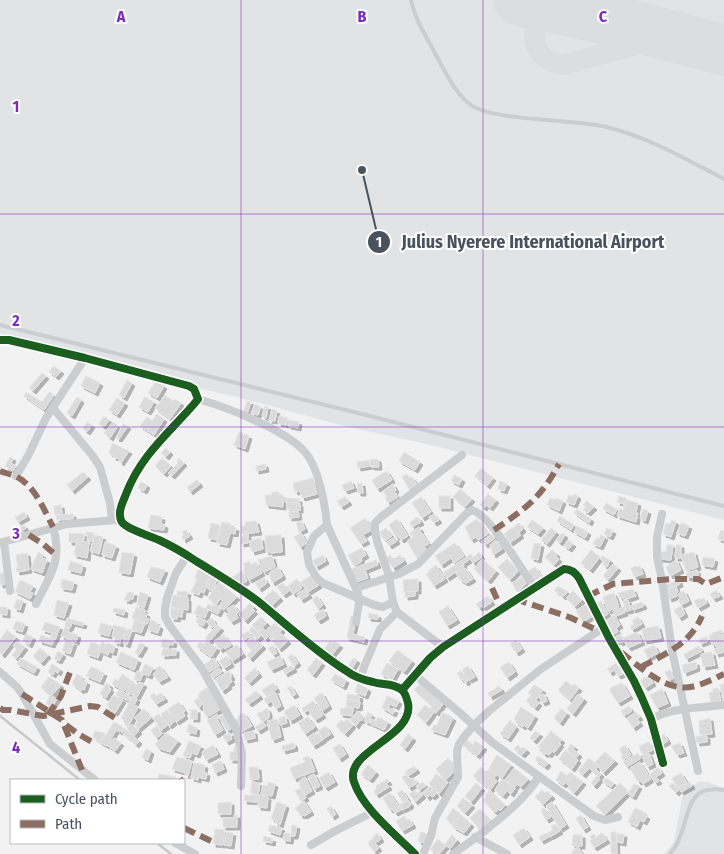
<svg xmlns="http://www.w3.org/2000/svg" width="724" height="854" font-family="'Fira Sans Condensed',sans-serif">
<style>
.airport{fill:#e2e3e5}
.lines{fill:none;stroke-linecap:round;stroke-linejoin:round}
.taxiway{stroke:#dcddde;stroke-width:20}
.runway{stroke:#dcddde;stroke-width:51}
.building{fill:#dbdbdc;stroke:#e4e4e5;filter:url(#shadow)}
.lane{stroke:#cccdcf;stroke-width:4}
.street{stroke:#cccdcf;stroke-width:8}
.rail{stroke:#c7c8c9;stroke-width:2.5}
.quiet{stroke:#8d6e63;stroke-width:6;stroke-dasharray:12 6;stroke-linecap:butt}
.cycleway-casing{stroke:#fff;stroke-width:11}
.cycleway{stroke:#1b5e20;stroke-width:8}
.grid{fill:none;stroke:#7b2cbf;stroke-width:1;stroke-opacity:0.55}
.grid-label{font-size:16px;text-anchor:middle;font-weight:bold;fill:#7b2cbf;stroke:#fff;stroke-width:4;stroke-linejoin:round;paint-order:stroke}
.leader{fill:none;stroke:#4a535d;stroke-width:2}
.callout-dot{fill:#4a535d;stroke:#fff;stroke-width:2}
.mark-label{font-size:15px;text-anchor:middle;font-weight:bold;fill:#fff}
.callout-label{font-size:18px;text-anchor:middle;font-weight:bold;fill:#4a535d;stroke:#fff;stroke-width:4;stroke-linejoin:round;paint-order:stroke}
</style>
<defs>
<filter id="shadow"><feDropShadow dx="3" dy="3" stdDeviation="0" flood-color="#0004"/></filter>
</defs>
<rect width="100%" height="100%" fill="#f2f2f2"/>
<g class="airport">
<polygon points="0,0 724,0 724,520 431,445 344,426 237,397 166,381 0,341"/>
<polygon points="700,781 708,782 724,788 724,854 664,854 674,842 683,793"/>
</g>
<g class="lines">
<g class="taxiway">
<polyline points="564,0 586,13 602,18"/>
<path d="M557 8C550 13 543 17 538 24 527 44 543 62 563 65L669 36"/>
</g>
<polyline class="runway" points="519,0 622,23 724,50"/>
</g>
<g class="building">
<polygon points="54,366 61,371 56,377 49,372"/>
<polygon points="42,373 46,376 33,391 29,388"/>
<polygon points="86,376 100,383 95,393 81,386"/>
<polygon points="127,380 132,383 124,398 119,395"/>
<polygon points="156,381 164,386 157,398 148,393"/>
<polygon points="26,392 42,402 49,392 54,395 44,410 24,396"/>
<polygon points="165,395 173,401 175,399 181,403 170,419 155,408"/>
<polygon points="77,397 81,400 72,416 67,413"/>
<polygon points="145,397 154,402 148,412 139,407"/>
<polygon points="117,398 125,403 117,415 109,410"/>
<polygon points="247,401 251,402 247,414 243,413"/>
<polygon points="255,404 261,407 258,415 251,413"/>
<polygon points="265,406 268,407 266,418 262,416"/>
<polygon points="272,409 277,411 275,421 269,420"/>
<polygon points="157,414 164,419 154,435 140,426 147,417 152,421"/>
<polygon points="104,416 109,420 104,427 99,424"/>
<polygon points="279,416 288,418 286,425 278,423"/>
<polygon points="289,420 299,422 298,428 288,426"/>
<polygon points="87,422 92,425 87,432 83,429"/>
<polygon points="113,422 118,426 110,438 104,433"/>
<polygon points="123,424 128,426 119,439 116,438"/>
<polygon points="239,432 242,433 240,439 242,439 244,434 249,436 245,449 234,445"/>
<polygon points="112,443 129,451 121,463 119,461 120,459 113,457 114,456 109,453"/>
<polygon points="166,448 170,452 166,457 161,453"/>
<polygon points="404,452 420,462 415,470 399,461"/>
<polygon points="10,457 13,458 11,463 16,466 13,471 5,466"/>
<polygon points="162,458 171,466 164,474 155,466"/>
<polygon points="179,458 184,463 172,476 168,473 178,463 177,461"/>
<polygon points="378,459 379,467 371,467 370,460"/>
<polygon points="369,460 370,466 358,468 357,462"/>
<polygon points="265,464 266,469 256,471 256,466"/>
<polygon points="481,468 493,478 487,486 475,476"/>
<polygon points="387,471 392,480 377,489 372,480"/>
<polygon points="83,472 88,477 72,491 67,485"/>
<polygon points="407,474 410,478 412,477 417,485 409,489 402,477"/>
<polygon points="454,475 462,479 459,485 451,481"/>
<polygon points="313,478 317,494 302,498 300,491 295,492 293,483"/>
<polygon points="197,480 200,484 190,492 187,487"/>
<polygon points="351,481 354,488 345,491 342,485"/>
<polygon points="500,481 507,484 504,491 498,489"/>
<polygon points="141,482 147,485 144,491 138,488"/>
<polygon points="362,483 363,493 358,493 357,484"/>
<polygon points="393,484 396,490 394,491 398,497 388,503 385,498 387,497 383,491"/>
<polygon points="460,489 472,499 465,507 453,497"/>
<polygon points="272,492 279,492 279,495 283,495 283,507 266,505 265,495 272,495"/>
<polygon points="488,494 496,500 490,508 486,505 484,508 480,505"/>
<polygon points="574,494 578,496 574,505 566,502 569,495 573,497"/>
<rect x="439" y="496" width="11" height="12"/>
<polygon points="619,496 626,498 624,504 617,502"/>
<polygon points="345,497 349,502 341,507 337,501"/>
<polygon points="421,497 431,512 422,518 412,503"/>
<polygon points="285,498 299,499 299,503 285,502"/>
<polygon points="550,498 555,500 556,498 563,501 559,511 547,505"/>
<polygon points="626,500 638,503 636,512 638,513 636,522 617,516 620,508 623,510"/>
<polygon points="587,501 594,507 588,513 583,510 586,507 583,505"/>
<polygon points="606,503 617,509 614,515 603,509"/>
<rect x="287" y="504" width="13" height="6"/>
<polygon points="61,505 62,514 55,515 54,506"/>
<polygon points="577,509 591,519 589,523 574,513"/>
<polygon points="643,509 648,511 645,521 640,519"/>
<polygon points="298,511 299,517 289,518 289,512"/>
<polygon points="24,512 27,517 18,522 15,517"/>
<polygon points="73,514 73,519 57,520 56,515"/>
<polygon points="434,514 439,520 434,523 429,517"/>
<polygon points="151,515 162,517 161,524 165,525 164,530 148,528"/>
<polygon points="560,516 574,525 571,530 557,521"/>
<polygon points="418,517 421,522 412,527 410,522"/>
<polygon points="365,518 373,529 363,535 367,541 361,544 350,528"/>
<polygon points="397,519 408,536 401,540 398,536 396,537 389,525"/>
<polygon points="477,519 488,534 478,540 476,537 471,540 465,527"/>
<polygon points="532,520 543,528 538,534 527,527"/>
<polygon points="672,520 676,522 671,537 663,534 666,523 670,524"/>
<polygon points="256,521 259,532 242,534 241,526 245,526 245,522"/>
<polygon points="301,521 305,529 299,532 296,523"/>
<polygon points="222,522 231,524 230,527 236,528 235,534 230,533 227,545 217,543"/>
<polygon points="211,523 220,525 217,540 208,538"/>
<polygon points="519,523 523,529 519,533 521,535 510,543 504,534"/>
<polygon points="681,523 689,526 685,536 677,533"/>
<polygon points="24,525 26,528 22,530 23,532 17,535 15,530"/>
<polygon points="577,526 588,532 585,538 574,532"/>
<polygon points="419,527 421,530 412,536 410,533"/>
<polygon points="386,528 392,536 385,541 379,532"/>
<polygon points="551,528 556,532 547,544 541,540"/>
<polygon points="607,528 613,531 610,537 604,534"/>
<polygon points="186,530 190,536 183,540 182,536 184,535 182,532"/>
<polygon points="721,530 724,531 724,541 718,539"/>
<polygon points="86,532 94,533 92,541 87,540 88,535 85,535"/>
<polygon points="421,532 429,544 424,546 428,552 417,558 407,541"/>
<polygon points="69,533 84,534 84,540 76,540 76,542 69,542"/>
<polygon points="301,533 307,543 300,547 294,537"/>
<polygon points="562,533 565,535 560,543 556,540"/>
<polygon points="248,534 248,543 241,544 241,537 243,537 243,535"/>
<polygon points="492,534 495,538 485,545 482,541"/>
<polygon points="95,535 103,537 99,554 90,551"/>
<polygon points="281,535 282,552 270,553 269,551 266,552 265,536"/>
<polygon points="601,535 605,537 600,547 593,544 596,538 599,539"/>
<polygon points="395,537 397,541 389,546 387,542"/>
<polygon points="261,538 263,549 252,552 249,541"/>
<polygon points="496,540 502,549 493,555 490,545"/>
<polygon points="568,540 573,544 569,549 564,546"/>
<polygon points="78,541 89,542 87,558 74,555 76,543 78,543"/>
<polygon points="105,542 116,546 112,558 102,555"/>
<polygon points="455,543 464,556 454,563 451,558 441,565 435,556"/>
<polygon points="534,543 541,544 538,560 531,558"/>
<polygon points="667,545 673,545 671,560 659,559 660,551 666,552"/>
<polygon points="676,545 681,545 681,558 675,558"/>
<polygon points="362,548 366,555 361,558 362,561 354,566 348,555"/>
<polygon points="552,550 557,554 556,556 559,559 554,565 545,557"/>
<polygon points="591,550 600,557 590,570 581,563"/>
<polygon points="38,552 43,555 42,558 47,560 42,573 31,569"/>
<polygon points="122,552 134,554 130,574 119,572"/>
<polygon points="479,552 482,557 473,563 471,560"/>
<polygon points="694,552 698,567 686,571 681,555"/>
<polygon points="27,553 29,570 17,572 16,568 18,568 16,555"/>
<polygon points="471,554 473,557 463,564 464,566 447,578 443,573"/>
<polygon points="323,555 326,561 316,567 313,562 314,560"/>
<polygon points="390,555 393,560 400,555 404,561 393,568 386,558"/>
<polygon points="272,556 275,567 264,572 263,570 262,570 258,560"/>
<polygon points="602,556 610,560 607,567 603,565 604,561 600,559"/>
<polygon points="703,557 715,559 713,567 702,565"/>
<polygon points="482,559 496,571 488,581 474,569"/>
<polygon points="507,559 518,571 510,580 498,567"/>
<polygon points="376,560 378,565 365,570 368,578 356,582 351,569"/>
<polygon points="676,560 681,570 670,576 666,567"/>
<polygon points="70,561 83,565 81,573 68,570"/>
<polygon points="249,561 251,565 256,562 262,573 249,580 243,570 245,568 243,564"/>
<polygon points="613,564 618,568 608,580 603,576"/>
<polygon points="436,565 445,579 434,586 426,574 429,572 428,571"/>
<polygon points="636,566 637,567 640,566 643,574 634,577 631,568"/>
<polygon points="151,567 165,570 160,582 147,577"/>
<polygon points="278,567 283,576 272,583 269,573"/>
<polygon points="535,567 542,576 534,582 527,572"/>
<polygon points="464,568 466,569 473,579 466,583 460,580 456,573"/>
<polygon points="198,569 211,574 204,593 200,591 199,595 191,592 197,579 195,578"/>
<polygon points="697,570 698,576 687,578 686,573"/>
<polygon points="242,571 247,581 238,586 232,577"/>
<polygon points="0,573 5,573 6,584 0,585"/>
<polygon points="312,575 319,585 308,592 301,582"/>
<polygon points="212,576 217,579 213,591 207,588"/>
<polygon points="522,577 526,584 517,592 512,583"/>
<polygon points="264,578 267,583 259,589 255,583"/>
<polygon points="62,579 74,582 72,590 61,588"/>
<polygon points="297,579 302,586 301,589 293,594 288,586"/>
<polygon points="418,579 418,591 404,592 403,580"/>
<polygon points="20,580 33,586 30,592 33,593 30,599 15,592"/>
<polygon points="679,580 680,584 667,589 666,585"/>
<polygon points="219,582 237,597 224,610 219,606 223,601 220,599 216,605 208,598"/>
<polygon points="283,583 289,591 283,595 277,587"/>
<polygon points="558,586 568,592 563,597 554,590"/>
<polygon points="676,586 678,592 676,593 677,596 669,599 666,590"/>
<polygon points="305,589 309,595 301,600 297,594"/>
<polygon points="633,589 636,596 624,600 623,597 620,598 618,593"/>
<polygon points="273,590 280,598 268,609 261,601"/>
<polygon points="716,590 720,596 713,599 710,594"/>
<polygon points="177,591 188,592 187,597 177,595"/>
<polygon points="573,591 582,600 575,607 566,598"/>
<polygon points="684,591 689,601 681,605 678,600 680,598 678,594"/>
<polygon points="128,592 134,593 133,599 129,599 129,601 124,600"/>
<polygon points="140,592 148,595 144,608 137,605"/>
<polygon points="405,592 415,592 415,596 405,597"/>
<polygon points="614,593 619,607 608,611 603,597"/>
<polygon points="173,595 188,598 188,610 171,607"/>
<polygon points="317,596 323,605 318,609 312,599"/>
<polygon points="488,596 492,602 483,608 482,606 479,608 476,604"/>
<polygon points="699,598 700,600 704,598 707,603 698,608 694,601"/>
<polygon points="17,599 23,601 20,610 14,608"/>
<polygon points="57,600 69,603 64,618 54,615"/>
<polygon points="628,600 631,610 626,611 623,601"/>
<polygon points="601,601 608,614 602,617 596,604"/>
<polygon points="642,602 644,606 633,610 631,606"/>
<polygon points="250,603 254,607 252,609 255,611 245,621 239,615"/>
<polygon points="208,604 212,606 213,604 221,608 218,614 206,608"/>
<polygon points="586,604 594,615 583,622 576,611"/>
<polygon points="198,605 208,610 205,618 194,614"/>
<polygon points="234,605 239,612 236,614 238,618 231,622 226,615 229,613 227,609"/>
<polygon points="448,606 457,620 447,626 439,612"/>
<polygon points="681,606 685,614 679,618 674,610"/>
<polygon points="0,607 7,607 7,615 0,614"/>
<polygon points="136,607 145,610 144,613 147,614 146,618 149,619 147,624 132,618"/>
<polygon points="624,607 625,613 615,616 613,611"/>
<polygon points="114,608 125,610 124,615 113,612"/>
<polygon points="171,608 183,610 182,617 178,616 177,619 171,618 172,615 170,615"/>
<polygon points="323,609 326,616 318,621 314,615"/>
<polygon points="369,613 378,615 378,619 368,618"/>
<polygon points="614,615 620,625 616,628 618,632 611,636 606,629 610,627 606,621"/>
<polygon points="351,616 356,619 353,634 365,637 364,642 347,638"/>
<polygon points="198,617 206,621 203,626 196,622"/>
<polygon points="261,617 267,623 258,632 252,625"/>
<polygon points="638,617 642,624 632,630 630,627 634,624 632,621"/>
<polygon points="67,618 84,623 83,626 72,623 70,628 65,627"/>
<polygon points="212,618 216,625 211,628 207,621"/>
<polygon points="134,620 145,624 141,633 132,630"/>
<polygon points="151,620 157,622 156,624 160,626 158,633 148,630"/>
<polygon points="16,621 25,624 22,632 13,629"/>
<polygon points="45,622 60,627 55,640 50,638 52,633 42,630"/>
<polygon points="101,623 112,626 109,636 98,633"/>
<polygon points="275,623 279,628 265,639 259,632 263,628 265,631"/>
<polygon points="113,625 126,628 124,638 121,639 120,644 114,642 116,638 112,637 114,629 112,628"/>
<polygon points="217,625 221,628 209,642 205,638"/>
<polygon points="658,626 661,638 644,641 642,629"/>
<polygon points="65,627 69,629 68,632 78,635 76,642 61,636"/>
<polygon points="252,627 261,636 257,639 249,630"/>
<polygon points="280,627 282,630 271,640 269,638"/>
<polygon points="128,629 132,630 127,645 123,643"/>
<polygon points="7,630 16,637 2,655 0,653 0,640"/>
<polygon points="722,630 724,645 716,647 715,644 712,645 709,636 712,635 712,633"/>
<polygon points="248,631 251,636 244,640 241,635"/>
<polygon points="637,632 642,642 628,648 623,638"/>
<polygon points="281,633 288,641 279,649 272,641"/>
<polygon points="26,634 33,637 29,645 23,641"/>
<polygon points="620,634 624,641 620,643 619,641 615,643 612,639"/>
<polygon points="41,635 54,640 52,645 39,641"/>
<polygon points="224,635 231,645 225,649 224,647 220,650 214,641"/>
<polygon points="253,636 258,644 251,650 245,643"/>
<polygon points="707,637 708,641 700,644 699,639"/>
<polygon points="162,639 174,641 173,645 169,644 168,649 161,647"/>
<polygon points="66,640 74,643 70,654 62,651"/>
<polygon points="516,640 522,649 516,653 510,644"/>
<polygon points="17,641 25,647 16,659 12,655 17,649 13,646"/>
<polygon points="206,641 217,648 211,657 197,647 200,642 204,644"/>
<polygon points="330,641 333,643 334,641 340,645 331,656 323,650"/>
<polygon points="91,642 99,645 97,651 100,652 98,658 87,654"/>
<polygon points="102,642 106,644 106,647 107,643 115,646 113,653 109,651 108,655 98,650"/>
<polygon points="140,643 145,645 139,655 135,653"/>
<polygon points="260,643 263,646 250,659 247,655"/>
<polygon points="237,645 243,654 232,661 226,652"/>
<polygon points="273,645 277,653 273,655 268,648"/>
<polygon points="654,645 658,653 648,658 644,650"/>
<polygon points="699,646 702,651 686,659 684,654"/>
<polygon points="724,647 724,652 716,654 714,649"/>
<polygon points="40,648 48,655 41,663 33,656"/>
<polygon points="176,649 176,655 162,656 162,650"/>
<polygon points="397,650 412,661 404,672 389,661"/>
<polygon points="58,651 63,654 59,661 54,659"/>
<polygon points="121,652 132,657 127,667 116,662"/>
<polygon points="712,652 715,665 703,667 701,654"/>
<polygon points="292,654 298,663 294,666 288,657"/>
<polygon points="227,656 231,664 224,668 219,661"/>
<polygon points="280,656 284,664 271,670 267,662"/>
<polygon points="132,657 138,660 134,670 128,667"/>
<polygon points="20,658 37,667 34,673 17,664"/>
<polygon points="214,658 219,666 207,673 205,670 207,668 204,665"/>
<polygon points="316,658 322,663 313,675 307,670"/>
<polygon points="353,658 357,660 352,669 348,667"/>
<polygon points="509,662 515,672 507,678 500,667"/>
<polygon points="696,662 697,668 684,673 682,665"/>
<polygon points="387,663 398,669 392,680 381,674"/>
<polygon points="616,663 623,674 618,676 614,670 610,673 607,669"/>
<polygon points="52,664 60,669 58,673 55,671 53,675 48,672"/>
<polygon points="145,664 153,668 149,676 141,673"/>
<polygon points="292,665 294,669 285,674 283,670"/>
<polygon points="160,666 168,677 159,682 153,674 157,671 155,669"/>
<polygon points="468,666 475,677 469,680 462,670"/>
<polygon points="91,667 100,670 98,675 100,676 101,672 104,673 100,682 86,676"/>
<polygon points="219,668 222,672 213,678 210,674"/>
<polygon points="255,668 259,674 249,683 244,678"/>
<polygon points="670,670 674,678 669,680 665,672"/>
<polygon points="137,671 143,674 140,681 134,679"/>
<polygon points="229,671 232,677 230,678 232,682 228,684 229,686 222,691 215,679"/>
<polygon points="461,671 468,681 465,683 463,679 461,680 457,673"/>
<polygon points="77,674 82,677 81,679 87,682 84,690 82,689 81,691 72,684"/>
<polygon points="122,674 131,680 124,691 112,684 115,679 118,681"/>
<polygon points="335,674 346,680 343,687 331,680"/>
<polygon points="649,676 653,683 645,688 640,681 645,677 646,678"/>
<polygon points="49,677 61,685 52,695 41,687"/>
<polygon points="566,681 572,686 574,684 579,688 570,700 558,690"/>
<polygon points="131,682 137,685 139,682 144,684 137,697 126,692"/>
<polygon points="106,683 110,685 109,688 111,689 106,698 100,694"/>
<polygon points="273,683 277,689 266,696 262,690"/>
<polygon points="358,683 368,689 365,696 355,692"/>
<polygon points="421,683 444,703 436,713 430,708 432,706 414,690"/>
<polygon points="622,683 630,696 618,703 610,691 611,690 610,688"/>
<polygon points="724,684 724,700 723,701 720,685"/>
<polygon points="534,685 543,690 537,699 528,693"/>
<polygon points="291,686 296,694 292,696 287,688"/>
<polygon points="499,686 502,690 490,697 488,693"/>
<polygon points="208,687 221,709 207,717 203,711 204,710 203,707 204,706 198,696 200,694 199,693"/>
<polygon points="718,688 721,702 711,704 709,693 713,692 713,689"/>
<polygon points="662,689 668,703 657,708 650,695"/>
<polygon points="119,690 130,696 131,698 129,701 116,695"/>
<polygon points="256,691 260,696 249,704 245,700"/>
<polygon points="275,692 281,706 276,709 271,701 267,704 264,699"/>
<polygon points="154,693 156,696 161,693 165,699 156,704 150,696"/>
<polygon points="322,693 329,706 322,711 314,698"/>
<polygon points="347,694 360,696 359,701 347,699"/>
<polygon points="544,694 547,701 542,703 539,696"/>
<polygon points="578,694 584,699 573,714 567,709"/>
<polygon points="50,695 57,699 52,707 46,704"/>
<polygon points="113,695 123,700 115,713 108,709 109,706 107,705"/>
<polygon points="133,696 137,699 134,705 138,707 128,727 124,724 126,721 121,718"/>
<polygon points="387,696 399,701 396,707 390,704 388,708 395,710 393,714 382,708"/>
<polygon points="530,696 539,703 535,708 526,701"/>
<polygon points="199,698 202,704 199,708 194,701"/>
<polygon points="347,699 360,702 359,708 346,706"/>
<polygon points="313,701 323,715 315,720 308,710 304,712 302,708"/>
<polygon points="179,702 185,711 183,712 185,716 176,722 168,709"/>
<polygon points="294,705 300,715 290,721 284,712"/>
<polygon points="425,705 434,712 426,723 417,715"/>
<polygon points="629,706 632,711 624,716 621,711"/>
<polygon points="345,707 353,708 352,716 340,714 341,708 345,709"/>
<polygon points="521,707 535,716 528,728 524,725 523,727 515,722 516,720 514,719"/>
<polygon points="267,708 269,712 269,718 262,722 257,714 261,711 263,713 263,711"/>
<polygon points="144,709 151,718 138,729 135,725 138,722 134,718"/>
<polygon points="561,709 567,713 560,723 554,718"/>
<polygon points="167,710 174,722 169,726 161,714"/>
<rect x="191" y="710" width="6" height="9"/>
<polygon points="358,711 364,717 361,721 360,720 356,726 350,720"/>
<polygon points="368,712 372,715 368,723 364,721"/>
<polygon points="442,712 453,718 445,735 431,730 434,725 437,726"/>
<polygon points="636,712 640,717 637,719 640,723 633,728 627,718"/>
<polygon points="226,713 234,727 227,731 219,717"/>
<polygon points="244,713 252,726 241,732 235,720 239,718 238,716"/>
<polygon points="159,714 167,726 161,730 153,718"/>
<polygon points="217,714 219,718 217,719 223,730 215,735 207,720"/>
<polygon points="285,716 287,723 280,725 279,718"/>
<polygon points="308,717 315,727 305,734 298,723"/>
<polygon points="378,717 388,722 384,730 369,723 371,719 376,721"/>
<polygon points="710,718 712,734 700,735 699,721"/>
<polygon points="277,719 281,737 272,740 267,721"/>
<polygon points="347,719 353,725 345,734 336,726 341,720 344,722"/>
<polygon points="510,720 516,727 508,739 500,734"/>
<polygon points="114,722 123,727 120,732 116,730 107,746 101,743"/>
<polygon points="263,722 266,726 258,731 255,727"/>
<polygon points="132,724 139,731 134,736 127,729"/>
<polygon points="189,724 197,728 196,734 187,732"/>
<polygon points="157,726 162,734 156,738 151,730"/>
<polygon points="326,726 331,734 323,739 318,731"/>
<polygon points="124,728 139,741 136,745 121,732"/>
<polygon points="95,731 105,733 101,743 93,737"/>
<polygon points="254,731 255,738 245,740 244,733"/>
<polygon points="535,731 540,734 534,741 530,738"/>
<polygon points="551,731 562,740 559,743 561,744 554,753 552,751 549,755 546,753 545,755 539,750 541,748 538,747"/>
<polygon points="166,733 178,741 170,752 158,748 155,744"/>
<polygon points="230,733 232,739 226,742 223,736"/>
<polygon points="314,733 315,735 318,733 323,740 313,746 308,737"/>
<polygon points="408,734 413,738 405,749 400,745"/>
<polygon points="664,734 668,741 661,745 657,738"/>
<polygon points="696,736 707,736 707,742 697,743"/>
<polygon points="114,738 121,743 115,751 108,746"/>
<polygon points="467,740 473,745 475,741 484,747 477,756 463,745"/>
<polygon points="189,741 201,746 197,755 192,753 190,758 183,756"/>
<polygon points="649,742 653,750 642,754 639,746"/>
<polygon points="294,743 295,748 283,751 282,746"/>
<polygon points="680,743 684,753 677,755 671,746"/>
<polygon points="340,744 346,754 339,759 333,748"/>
<polygon points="571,744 575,747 573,749 579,754 576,758 567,750"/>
<polygon points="213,745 218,754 206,760 202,752"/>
<polygon points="518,745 521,749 523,747 527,750 522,755 514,749"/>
<polygon points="625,745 631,755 623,760 621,757 623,756 619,749"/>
<polygon points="234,747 239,747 240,760 230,760 230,752 234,752"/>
<polygon points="146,749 151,751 148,760 142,757"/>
<polygon points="565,750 578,760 572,769 559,759"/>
<polygon points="605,752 615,761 603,773 595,762"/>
<polygon points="638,753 641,758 627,767 623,762"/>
<polygon points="649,753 653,764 647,767 642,755"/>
<polygon points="497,755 511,765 502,778 489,768"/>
<polygon points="309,756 315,771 294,779 290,768 305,762 303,758"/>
<polygon points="538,756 548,763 545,767 535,760"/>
<polygon points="177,757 192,761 188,776 185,775 186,773 172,769"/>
<polygon points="448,758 457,769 445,780 436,769"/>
<polygon points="589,758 598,766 596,769 601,774 599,777 589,768 583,775 578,771"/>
<polygon points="221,761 224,769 215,773 212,764"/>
<polygon points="640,762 651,779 643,784 641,781 638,782 630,768"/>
<polygon points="194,763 205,765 204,772 207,773 206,779 198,777 198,780 191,778"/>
<polygon points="368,765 376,772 370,780 361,774"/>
<polygon points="414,766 417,770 408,776 405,772"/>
<polygon points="249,767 258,767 259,779 250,780"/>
<polygon points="481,767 486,772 489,769 496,775 494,778 497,781 490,790 473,776"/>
<polygon points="658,767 662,773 656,777 659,781 655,783 650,774"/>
<polygon points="514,768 528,779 521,787 517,784 515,787 505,780"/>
<polygon points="561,771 567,776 570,772 574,775 563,785 556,780"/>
<polygon points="329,772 335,782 325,788 319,778"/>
<polygon points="681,773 687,783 677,788 672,778"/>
<polygon points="159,774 176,777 175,780 158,780"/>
<polygon points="314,774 320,786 314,789 308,777"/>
<polygon points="436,774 448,782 439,794 429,784"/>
<polygon points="406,775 411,779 413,778 417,783 409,788 402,777"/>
<polygon points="574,775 583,782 574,793 568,788 569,786 567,784"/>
<polygon points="597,776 600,779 594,786 591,783"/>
<polygon points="305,777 312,791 305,795 299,784 300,783 299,781"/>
<polygon points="606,778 614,783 611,787 603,782"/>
<polygon points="387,779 389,782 386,783 389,787 376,795 374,791 377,789 376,786"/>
<polygon points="502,779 515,788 511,794 507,791 503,796 495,790"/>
<polygon points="252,782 260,783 258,795 250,793"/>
<polygon points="268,782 275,784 272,796 261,794 263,785 268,786"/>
<polygon points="423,782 426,786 419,790 416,786"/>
<polygon points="690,782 692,786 681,792 679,788"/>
<polygon points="476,783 482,788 471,802 465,796"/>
<polygon points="620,783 628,792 605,815 596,806"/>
<polygon points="673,783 679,790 676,793 669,786"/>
<polygon points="634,784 639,786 633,797 628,794"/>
<polygon points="430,786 436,794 432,797 430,795 427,798 423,792"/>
<polygon points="300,788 306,798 301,801 295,791"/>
<polygon points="402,790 408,799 403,802 397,793"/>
<polygon points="415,790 417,794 420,791 423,795 415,802 409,794"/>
<polygon points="490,790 505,805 500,811 499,809 496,812 493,811 483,800 486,797 485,795"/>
<polygon points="542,790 545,793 547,791 552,796 543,805 535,797"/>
<polygon points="390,793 401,810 395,813 392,809 390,810 383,798"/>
<polygon points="245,795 257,796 257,802 244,801"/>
<polygon points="259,795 268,797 267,808 258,807"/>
<polygon points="463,798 472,805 465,813 457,806"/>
<polygon points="408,800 411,804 410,806 402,810 399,805"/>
<polygon points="304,801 311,812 304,816 303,815 301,816 295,808"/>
<polygon points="231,802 231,814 218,814 218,803"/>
<polygon points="277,802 286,805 280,825 275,823 276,820 271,819"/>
<polygon points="552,802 566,825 560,829 546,806"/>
<polygon points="331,806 336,814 332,817 327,809"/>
<polygon points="453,808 461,815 453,825 446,819"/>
<polygon points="544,808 551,817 546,820 541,810"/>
<polygon points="635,808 644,812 643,814 647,816 644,822 640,820 637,827 628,822"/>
<polygon points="480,809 491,820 480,830 470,818"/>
<polygon points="234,815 237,815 237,827 223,827 223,818 234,818"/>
<polygon points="581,815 588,827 583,830 576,818"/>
<polygon points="404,816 407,820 409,819 413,825 402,831 396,821"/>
<polygon points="462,816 471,824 464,833 453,827"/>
<polygon points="555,824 560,831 550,837 548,833 553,830 551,826"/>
<polygon points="270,825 282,828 280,835 268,831"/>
<polygon points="292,825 297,826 295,836 291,836 292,833 291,833"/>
<polygon points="524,828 530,837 519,845 513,835"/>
<polygon points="215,829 225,830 223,845 213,844"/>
<polygon points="227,832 233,833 231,846 224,845"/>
<polygon points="421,832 428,834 424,843 418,841"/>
<polygon points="611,832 616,832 617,854 612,854 611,851"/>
<polygon points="284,833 291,834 290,841 283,840"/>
<polygon points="377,833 381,839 375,843 379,848 374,852 368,843"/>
<polygon points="547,833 549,837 541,841 539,837"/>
<polygon points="602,833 607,840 594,848 590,841 592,839 590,836 594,834 596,837"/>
<polygon points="617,834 624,834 623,843 617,842"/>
<polygon points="452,835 457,840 450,849 445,844"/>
<polygon points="573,835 582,835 582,846 572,846"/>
<polygon points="264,836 273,839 272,843 263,841"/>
<polygon points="438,839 446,846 439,854 437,854 430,849"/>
<polygon points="578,847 582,854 571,854 573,853 572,851"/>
</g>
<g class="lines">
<g class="lane">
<path d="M411 0C415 21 427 37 436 55 446 73 454 92 471 105 493 121 571 119 602 126 645 135 685 159 724 179"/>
<polyline points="0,325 358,413 724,506"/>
<path d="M670 854C674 849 678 843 680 837 690 812 687 784 724 790"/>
</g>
<g class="street">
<path d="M0 340H9L85 358 189 386 194 389 198 399 194 404C168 434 141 455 126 494 124 500 119 508 120 515 120 519 122 523 125 525 133 531 150 536 159 540 172 546 184 553 196 561 217 574 239 587 259 602 287 625 315 651 345 670 353 676 363 680 373 682 382 685 394 683 402 690 405 693 407 699 408 703 415 737 343 751 354 782 363 809 395 834 415 854"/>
<path d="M198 399C226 407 286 430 305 452 319 468 325 504 327 525L314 536 307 552 309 565 317 578 323 583 374 605 383 607 393 602"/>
<polyline points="53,408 92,455 100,467 110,503 112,520"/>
<polyline points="16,476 28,456 46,418 85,358"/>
<polyline points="662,514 657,537 657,557 662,580 672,650 698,771"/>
<polyline points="327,525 358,593 359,603 356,622"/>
<polyline points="4,542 10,591"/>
<polyline points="0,543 67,524 116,520"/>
<polyline points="187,556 176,573 167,598 165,609 165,617 170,626 201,667 236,729 242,753 241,786"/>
<path d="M356 588 399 574 418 564 467 513 472 510C490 515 522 570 534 587"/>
<path d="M36 604C50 575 63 561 53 527"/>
<polyline points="443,647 397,612 393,602 389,576 377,541 375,531 375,523 381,517 462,455"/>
<polyline points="0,672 17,687 22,694 50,744 95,780"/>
<polyline points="415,675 459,712 493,743 594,816 605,820 618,817"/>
<polyline points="361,679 364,667 380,629 397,612"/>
<path d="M402 690 430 658 443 647 564 569C571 569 575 572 579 578L609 638 634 681 642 698 651 719 663 763"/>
<path d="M651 719C674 707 699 708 724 705"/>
<polyline points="475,837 507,854"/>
<polyline points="175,843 195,854"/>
<polyline points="311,845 335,831 373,812"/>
<polyline points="423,854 431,836 435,818 458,777 457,751 459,744 464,737 474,725 489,711 541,669 603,628"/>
<path d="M453 854C479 836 524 803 539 776"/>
</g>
<g class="rail">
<polyline points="0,716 80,780"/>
<polyline points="157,843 171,854"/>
</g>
<g class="quiet">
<path d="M0 471C5 473 10 474 15 476 35 485 44 510 53 527"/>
<path d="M494 530C525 509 541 498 559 464"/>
<polyline points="29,535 43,544 57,556"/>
<polyline points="492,588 501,608"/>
<polyline points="588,596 613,584 673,579 698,579 706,584 724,577"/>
<polyline points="515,599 569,617 599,631"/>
<path d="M621 652C637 665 658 684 679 687 693 690 711 680 724 674"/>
<path d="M641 667C667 653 690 644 702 616"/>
<polyline points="22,694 62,720 82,770"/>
<polyline points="0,708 3,710 11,710 43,716 90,706 98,707 118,720"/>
<polyline points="48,715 61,696 72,667"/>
<polyline points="66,725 78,734 96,744"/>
<polyline points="180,778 181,780"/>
<polyline points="184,828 211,841"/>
</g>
<defs>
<g id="cycleway">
<path d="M0 340H9L85 358 189 386 194 389 198 399 194 404C168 434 141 455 126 494 124 500 119 508 120 515 120 519 122 523 125 525 133 531 150 536 159 540 172 546 184 553 196 561 217 574 239 587 259 602 287 625 315 651 345 670 353 676 363 680 373 682 382 685 394 683 402 690 405 693 407 699 408 703 415 737 343 751 354 782 363 809 395 834 415 854"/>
<path d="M402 690 430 658 443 647 564 569C571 569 575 572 579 578L609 638 634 681 642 698 651 719 663 763"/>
</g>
</defs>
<use href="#cycleway" class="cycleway-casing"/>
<use href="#cycleway" class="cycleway"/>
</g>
<path class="grid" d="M241 0V854M483 0V854M0 214H724M0 427H724M0 641H724"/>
<g class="grid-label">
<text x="121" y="22">A</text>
<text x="362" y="22">B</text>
<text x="603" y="22">C</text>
<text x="16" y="112">1</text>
<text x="16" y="326">2</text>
<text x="16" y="539">3</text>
<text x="16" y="753">4</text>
</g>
<path class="leader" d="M362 170L379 242"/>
<g class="callout-dot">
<circle cx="362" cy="170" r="5"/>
<circle cx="379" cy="242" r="12"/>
</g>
<g class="mark-label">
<text x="379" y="247">1</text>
</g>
<g class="callout-label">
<text x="533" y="248">Julius Nyerere International Airport</text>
</g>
<rect x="10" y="779" width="175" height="65" fill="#ffffff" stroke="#b7babe"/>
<rect x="20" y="795" width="25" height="8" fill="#1b5e20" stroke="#b7babe"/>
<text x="55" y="804" font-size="15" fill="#4a535d">Cycle path</text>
<rect x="20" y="820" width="25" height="8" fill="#8d6e63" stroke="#b7babe"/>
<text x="55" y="829" font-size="15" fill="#4a535d">Path</text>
</svg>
